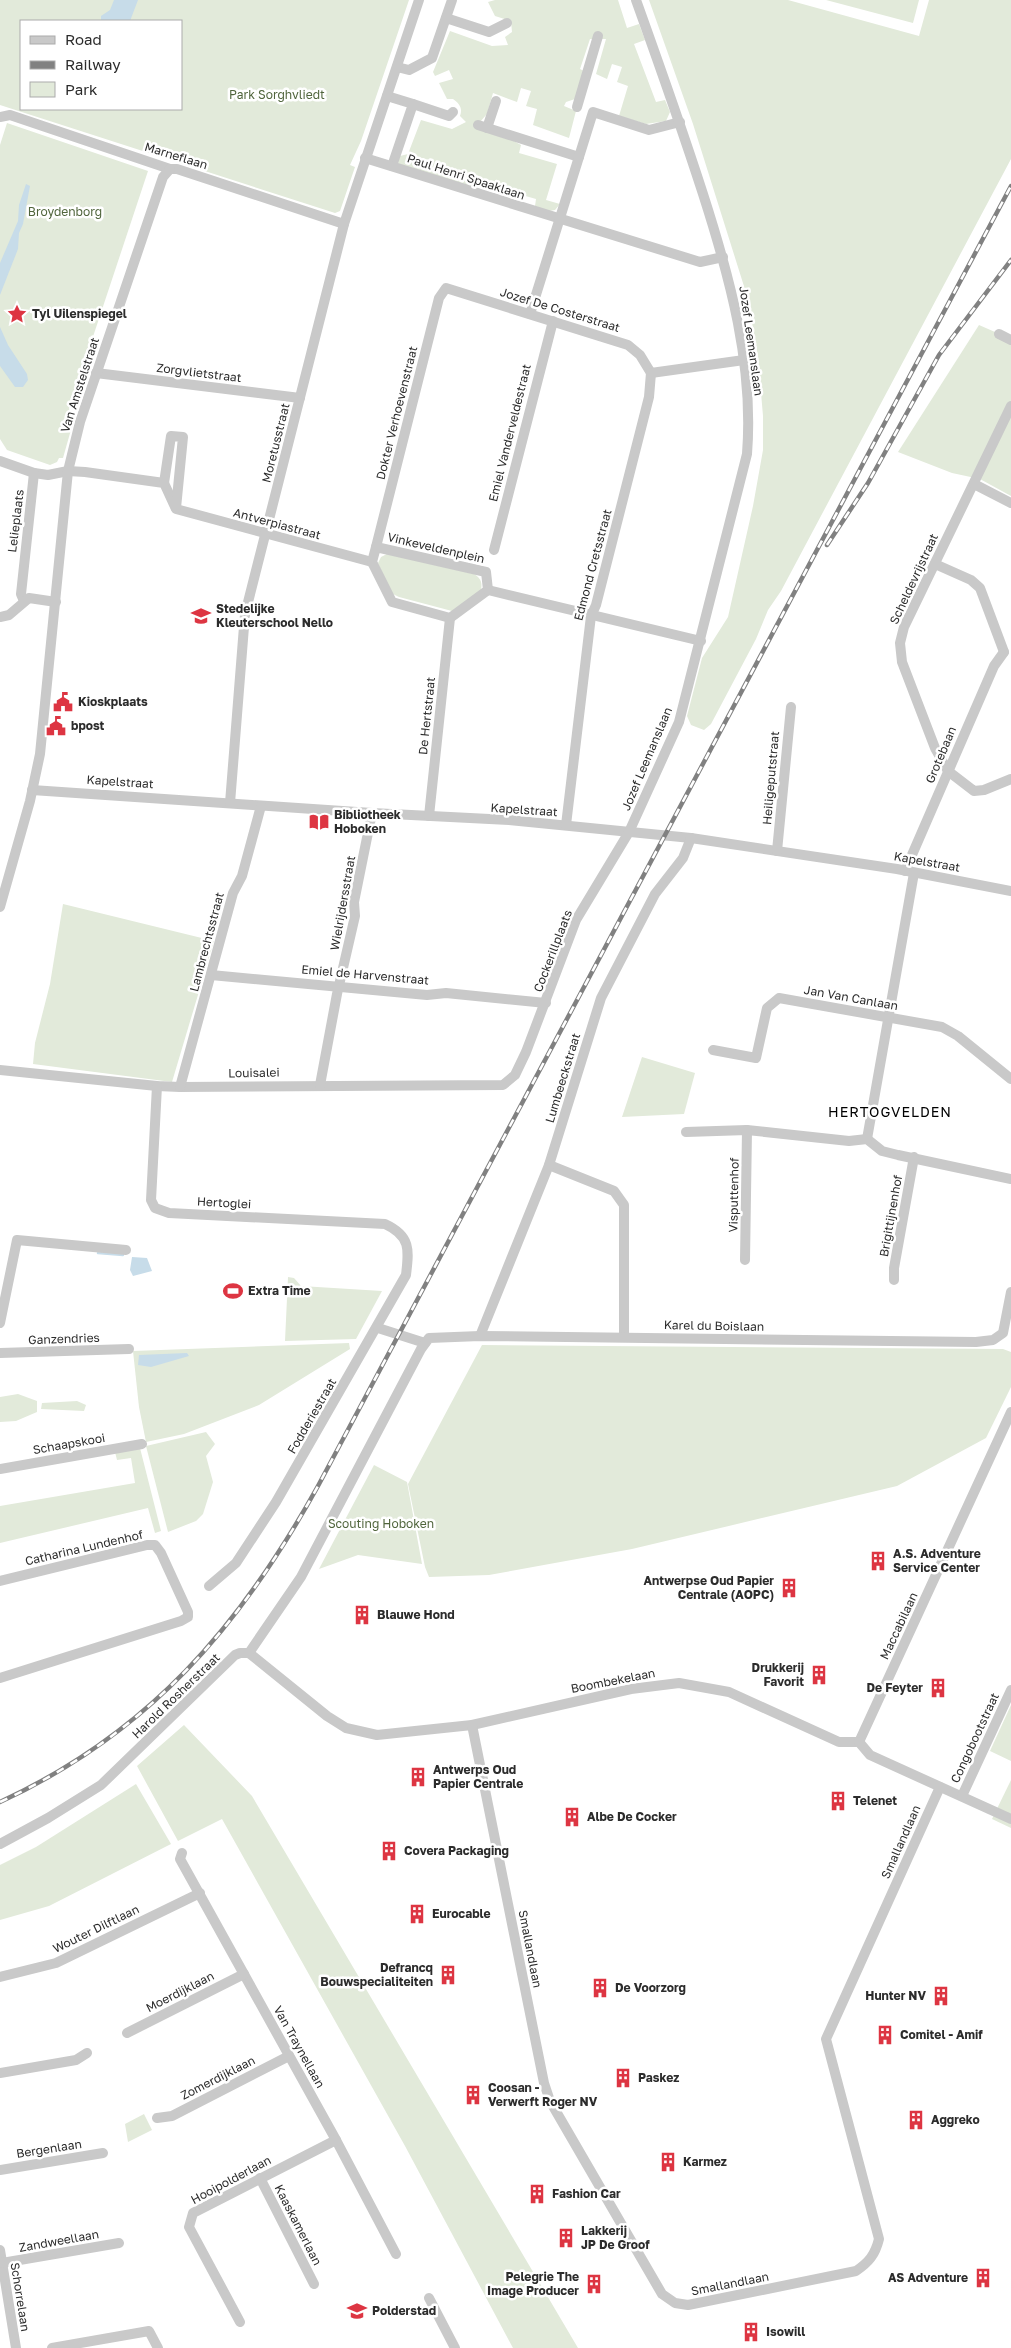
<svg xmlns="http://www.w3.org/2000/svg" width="1011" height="2348" font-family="'Golos Text',sans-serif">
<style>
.green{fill:#e2eada;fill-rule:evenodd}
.water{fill:#c7dce9}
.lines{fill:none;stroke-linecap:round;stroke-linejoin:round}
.stream{stroke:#c7dce9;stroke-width:2.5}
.minor{stroke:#c9c9c9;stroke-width:10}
.rail-casing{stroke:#818181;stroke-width:4.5}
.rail{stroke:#fff;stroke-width:2.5;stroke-dasharray:8;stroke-linecap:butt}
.labels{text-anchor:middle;stroke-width:5;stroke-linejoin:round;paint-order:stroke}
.park-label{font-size:12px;fill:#50653c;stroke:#fff}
.street-label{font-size:12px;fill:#2c2c2c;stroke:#fff}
.poi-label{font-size:12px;font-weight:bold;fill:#2c2c2c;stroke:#fff;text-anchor:start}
.neighbourhood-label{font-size:14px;letter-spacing:1px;fill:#000;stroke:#fff}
</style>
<rect width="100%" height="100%" fill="#fff"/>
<g class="green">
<path d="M0 0H409L361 141 350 165 355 167 340 211 335 213 0 105ZM21 21H181V109H21Z"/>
<path d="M495 0H618L627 28 639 24 645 40 634 44 656 102 665 100 670 112 666 121 646 124 619 116 628 86 617 82 622 67 612 64 607 79 596 74 606 39H590L580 69 584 71 575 99 566 102 564 106 576 111 569 138 533 125 537 109 526 106 531 91 521 88 517 102 493 93 487 114 480 122 521 145 519 153 557 164 546 200 560 204 555 210 549 211 535 206 536 199 477 182 475 188 400 166 398 163 400 156 408 154 421 120 452 129 466 122 460 116C463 108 459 103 453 99H447L439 83 453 79 449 70 435 76 433 72 450 31 492 46 508 45 505 37 512 32 511 21 495 16 488 2Z"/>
<polygon points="649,0 788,0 919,36 929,0 1011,0 1011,159 781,591 768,610 756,639 711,724 704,730 691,725 687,716 702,658 728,617 753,506 763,450 763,416 758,358 748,299 693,124"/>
<polygon points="826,0 919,0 913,23"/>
<polygon points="7,123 148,171 69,409 74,419 63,458 59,458 57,462 50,465 7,450 0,439 0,145"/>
<polygon points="979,325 1011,339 1011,496 980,479 952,473 898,452"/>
<path d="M387 554 474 574C482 579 482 583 481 591L452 611 399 597 391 593 378 563 381 557Z"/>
<polygon points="63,904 214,941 172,1082 33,1064 35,1043 50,984"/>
<polygon points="642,1057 695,1073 684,1114 622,1117"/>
<polygon points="288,1277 294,1278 301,1286 382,1291 356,1339 285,1341"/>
<polygon points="349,1343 350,1349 259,1405 184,1434 146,1442 139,1407 133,1351"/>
<polygon points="482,1345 1003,1349 1011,1352 1011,1387 986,1438 897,1486 632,1549 489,1575 429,1577 425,1567 408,1484"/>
<polygon points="18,1394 37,1401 37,1412 16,1421 0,1422 0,1397"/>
<polygon points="77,1401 86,1405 84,1411 41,1409 42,1403"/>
<polygon points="206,1432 215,1444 206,1456 213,1482 203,1514 196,1521 168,1532 146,1446"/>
<polygon points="140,1448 161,1531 155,1533 148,1508 0,1543 0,1506 135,1483 131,1458 117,1460 115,1452"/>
<polygon points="374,1465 407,1482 422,1564 358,1555 319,1569"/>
<polygon points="1011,1705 1011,1761 990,1751"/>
<polygon points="184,1725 252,1796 578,2348 513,2348 405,2146 222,1819 178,1841 137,1766"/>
<polygon points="1011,1780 1011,1828 992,1819"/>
<polygon points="136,1784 171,1844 49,1906 0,1920 0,1865 36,1847"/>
<polygon points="144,2114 152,2130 128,2142 125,2124"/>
</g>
<g class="water">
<polygon points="114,0 138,0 130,21 101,21 101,16 110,10"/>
<polygon points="26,184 30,186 23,224 19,233 18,249 0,295 0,263 18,221 19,205"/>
<polygon points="0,327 8,345 27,374 28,380 23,387 15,387 0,366"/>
<polygon points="132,1257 147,1258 152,1271 133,1276 130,1270"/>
<polygon points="187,1353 189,1356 151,1367 138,1365 139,1355"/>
</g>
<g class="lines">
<polyline class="stream" points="98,1253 123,1255"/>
<g class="minor">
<polyline points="446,18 489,32 507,23"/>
<polyline points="397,67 409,70 432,58 452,0"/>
<polyline points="387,96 413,104 392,166"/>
<polyline points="413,104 449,116 453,112"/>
<polyline points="577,107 598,36"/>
<polyline points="0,117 10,115 170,169 177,169 344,224"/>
<polyline points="478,125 579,157"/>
<polyline points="487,128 496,101"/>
<polyline points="365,158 700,262 723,257"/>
<polyline points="530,314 593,112 649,130 680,122"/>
<polyline points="999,334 1011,340"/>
<polyline points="96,373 300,398"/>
<polyline points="1011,406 904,627 900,643 902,662 935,748 948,771 974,791 984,790 1011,779"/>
<polyline points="0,461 34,473 48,475 68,471 85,472 164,483 176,509 372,562"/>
<polyline points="164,483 171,436 183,437 176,508"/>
<polyline points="974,484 1011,503"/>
<polyline points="376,547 439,298 446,288 628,345 640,355 651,373 744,360"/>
<polygon points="376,547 486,572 488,590 450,618 392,602 372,562"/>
<polyline points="494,550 553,321"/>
<polyline points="935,564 971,580 980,588 1004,652"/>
<polyline points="488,590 701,641"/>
<polyline points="24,601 21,594 34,473"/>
<polyline points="0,617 9,615 29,598 56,602"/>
<polyline points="32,790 372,813 509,820 691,838 897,869 1011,891"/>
<polyline points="230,803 245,614 344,224 419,0"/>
<polyline points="429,816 450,618"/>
<polyline points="566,825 591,616 596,605 649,397 651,373"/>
<polyline points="777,851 791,707"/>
<polyline points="905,871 994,666 1004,652"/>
<polyline points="0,907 30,801 40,754 68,471 80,422 163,177 170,169"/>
<polyline points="211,975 427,995 446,993 546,1003"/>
<polyline points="713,1050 756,1058 767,1008 779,998 942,1027 958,1036 1011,1079"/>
<path d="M0 1070 157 1086 180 1087 503 1085 515 1075 526 1052 576 920 629 832 679 722 747 454C754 365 730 278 703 194 682 129 659 64 636 0"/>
<polyline points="320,1085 337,994 355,916 354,902 372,813"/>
<path d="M157 1086 151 1200 155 1208 169 1213 385 1224C411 1236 409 1250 406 1275L276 1502 236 1563 209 1586"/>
<polyline points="180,1087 233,893 242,876 261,806"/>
<polyline points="686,1132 747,1130 849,1141 867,1139 882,1151 898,1155 1011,1179"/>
<polyline points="867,1139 914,873"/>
<polyline points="549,1165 614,1191 624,1205 624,1337"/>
<polyline points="745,1260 747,1130"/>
<polyline points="894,1280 894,1268 914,1157"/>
<polyline points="0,1323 17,1240 126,1250"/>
<polyline points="378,1328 425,1343"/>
<polyline points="480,1336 549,1165 601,998 655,894 683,858 691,838"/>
<polyline points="0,1353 129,1349"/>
<polyline points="0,1469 142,1444"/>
<polyline points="0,1581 147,1545 155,1545 161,1553 188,1612 188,1617 181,1621 0,1678"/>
<polyline points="249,1653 301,1577 421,1349 429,1338 480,1336 976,1342 993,1340 1003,1333 1011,1292"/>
<polyline points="249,1653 327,1716 346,1728 377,1735 472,1725 631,1689 679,1683 729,1692 839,1742 859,1742"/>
<path d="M472 1725 544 2083 550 2101 662 2294 675 2303 688 2305 856 2271C869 2262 875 2255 879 2239L826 2039 940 1787"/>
<polyline points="859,1742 1011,1412"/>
<polyline points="859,1742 870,1755 1011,1819"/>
<polyline points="962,1796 1011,1690"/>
<polyline points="0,1844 48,1818 101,1785 235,1655 240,1653 249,1653"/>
<polyline points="182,1853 180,1859 336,2140 396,2254"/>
<polyline points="0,1977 56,1963 200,1893"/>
<polyline points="127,2033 244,1974"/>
<polyline points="0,2073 76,2060 87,2053"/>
<polyline points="157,2118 172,2116 289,2056"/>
<polyline points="0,2170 103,2153"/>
<polyline points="260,2178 314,2284"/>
<polyline points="0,2250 16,2348"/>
<polyline points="2,2263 119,2243"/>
<polyline points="429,2298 455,2348"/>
<polyline points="240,2322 189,2227 193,2213 336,2140"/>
<polyline points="52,2348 149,2331 158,2348"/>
</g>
<defs>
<g id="rail">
<polyline points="827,545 868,483 939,355 1011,260"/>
<path d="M0 1802C149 1733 240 1627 318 1486L1011 186"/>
</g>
</defs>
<use href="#rail" class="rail-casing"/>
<use href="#rail" class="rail"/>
</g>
<defs>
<symbol id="sight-bare" viewBox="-9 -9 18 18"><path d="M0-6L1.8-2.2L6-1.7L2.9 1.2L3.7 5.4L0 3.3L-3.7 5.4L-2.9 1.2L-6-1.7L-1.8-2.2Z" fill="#dd3542" stroke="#fff" stroke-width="2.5" paint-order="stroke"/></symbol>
<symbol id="school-bare" viewBox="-9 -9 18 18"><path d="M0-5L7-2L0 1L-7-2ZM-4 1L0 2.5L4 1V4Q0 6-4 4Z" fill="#dd3542" stroke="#fff" stroke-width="2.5" paint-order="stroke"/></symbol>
<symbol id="civic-bare" viewBox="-9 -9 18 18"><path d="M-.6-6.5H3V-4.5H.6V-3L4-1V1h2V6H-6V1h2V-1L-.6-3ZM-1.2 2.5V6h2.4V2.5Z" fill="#dd3542" stroke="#fff" stroke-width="2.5" paint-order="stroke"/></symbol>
<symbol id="library-bare" viewBox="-9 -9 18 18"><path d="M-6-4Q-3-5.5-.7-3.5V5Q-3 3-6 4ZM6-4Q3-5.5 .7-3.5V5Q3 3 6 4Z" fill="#dd3542" stroke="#fff" stroke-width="2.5" paint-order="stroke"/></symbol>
<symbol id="stadium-bare" viewBox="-9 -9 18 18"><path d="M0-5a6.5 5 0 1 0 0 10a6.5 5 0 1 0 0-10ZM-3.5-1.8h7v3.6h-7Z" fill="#dd3542" stroke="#fff" stroke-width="2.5" paint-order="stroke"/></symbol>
<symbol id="building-bare" viewBox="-9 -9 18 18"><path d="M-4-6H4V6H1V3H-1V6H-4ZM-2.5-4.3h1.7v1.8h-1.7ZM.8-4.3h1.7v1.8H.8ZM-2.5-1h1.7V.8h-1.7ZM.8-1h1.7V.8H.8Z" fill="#dd3542" stroke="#fff" stroke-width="2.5" paint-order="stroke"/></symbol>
</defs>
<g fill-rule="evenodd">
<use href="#sight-bare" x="3" y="300" width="28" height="28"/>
<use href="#school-bare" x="187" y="602" width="28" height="28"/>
<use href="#civic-bare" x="49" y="688" width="28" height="28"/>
<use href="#civic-bare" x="42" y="712" width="28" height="28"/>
<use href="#library-bare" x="305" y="808" width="28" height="28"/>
<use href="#stadium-bare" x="219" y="1277" width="28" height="28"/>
<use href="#building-bare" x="864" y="1547" width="28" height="28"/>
<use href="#building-bare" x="775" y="1574" width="28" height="28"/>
<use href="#building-bare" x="348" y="1601" width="28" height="28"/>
<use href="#building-bare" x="805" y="1661" width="28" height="28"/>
<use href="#building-bare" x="924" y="1674" width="28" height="28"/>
<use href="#building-bare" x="404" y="1763" width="28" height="28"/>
<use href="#building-bare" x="824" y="1787" width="28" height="28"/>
<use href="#building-bare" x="558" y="1803" width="28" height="28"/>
<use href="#building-bare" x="375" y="1837" width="28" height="28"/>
<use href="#building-bare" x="403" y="1900" width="28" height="28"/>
<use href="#building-bare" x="434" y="1961" width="28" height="28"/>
<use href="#building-bare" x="586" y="1974" width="28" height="28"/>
<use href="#building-bare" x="927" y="1982" width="28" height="28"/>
<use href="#building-bare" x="871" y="2021" width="28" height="28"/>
<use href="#building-bare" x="609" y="2064" width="28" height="28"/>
<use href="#building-bare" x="459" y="2081" width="28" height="28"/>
<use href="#building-bare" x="902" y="2106" width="28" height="28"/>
<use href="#building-bare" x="654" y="2148" width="28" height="28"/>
<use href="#building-bare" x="523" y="2180" width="28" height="28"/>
<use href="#building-bare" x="552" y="2224" width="28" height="28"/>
<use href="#building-bare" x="969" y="2264" width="28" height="28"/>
<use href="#building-bare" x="580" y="2270" width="28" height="28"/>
<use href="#school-bare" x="343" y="2297" width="28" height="28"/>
<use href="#building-bare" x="737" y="2318" width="28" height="28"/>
</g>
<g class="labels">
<g class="park-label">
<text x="277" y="99">Park Sorghvliedt</text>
<text x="65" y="216">Broydenborg</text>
<text x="381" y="1528">Scouting Hoboken</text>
</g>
<g class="street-label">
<text transform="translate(176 156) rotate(17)" y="4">Marneflaan</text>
<text transform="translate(466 177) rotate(18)" y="4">Paul Henri Spaaklaan</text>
<text transform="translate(560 310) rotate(17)" y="4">Jozef De Costerstraat</text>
<text transform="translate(751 341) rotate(82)" y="4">Jozef Leemanslaan</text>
<text transform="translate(199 373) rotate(7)" y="4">Zorgvlietstraat</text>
<text transform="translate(80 385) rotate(-72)" y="4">Van Amstelstraat</text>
<text transform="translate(397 413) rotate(-76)" y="4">Dokter Verhoevenstraat</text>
<text transform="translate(510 433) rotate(-76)" y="4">Emiel Vanderveldestraat</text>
<text transform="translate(276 443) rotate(-76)" y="4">Moretusstraat</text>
<text transform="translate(16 521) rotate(-83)" y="4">Lelieplaats</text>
<text transform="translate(277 524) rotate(15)" y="4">Antverpiastraat</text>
<text transform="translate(436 548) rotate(13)" y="4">Vinkeveldenplein</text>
<text transform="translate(593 565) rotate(-75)" y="4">Edmond Cretsstraat</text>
<text transform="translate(914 579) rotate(-65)" y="4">Scheldevrijstraat</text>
<text transform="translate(427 716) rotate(-84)" y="4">De Hertstraat</text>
<text transform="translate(941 755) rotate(-67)" y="4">Grotebaan</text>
<text transform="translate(647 759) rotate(-67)" y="4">Jozef Leemanslaan</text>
<text transform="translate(771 778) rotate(-85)" y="4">Heiligeputstraat</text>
<text transform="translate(120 782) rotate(4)" y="4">Kapelstraat</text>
<text transform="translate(524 810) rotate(4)" y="4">Kapelstraat</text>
<text transform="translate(927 862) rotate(10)" y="4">Kapelstraat</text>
<text transform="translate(343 903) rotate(-80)" y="4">Wielrijdersstraat</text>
<text transform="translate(207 942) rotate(-75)" y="4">Lambrechtsstraat</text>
<text transform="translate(553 951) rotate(-69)" y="4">Cockerillplaats</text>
<text transform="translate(365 975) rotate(5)" y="4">Emiel de Harvenstraat</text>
<text transform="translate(851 998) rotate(10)" y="4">Jan Van Canlaan</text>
<text transform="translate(254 1073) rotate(-1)" y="4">Louisalei</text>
<text transform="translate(563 1078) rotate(-73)" y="4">Lumbeeckstraat</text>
<text transform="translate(734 1195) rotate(-89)" y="4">Visputtenhof</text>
<text transform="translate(224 1203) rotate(3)" y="4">Hertoglei</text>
<text transform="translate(891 1216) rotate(-80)" y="4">Brigittijnenhof</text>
<text transform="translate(714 1326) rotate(1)" y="4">Karel du Boislaan</text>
<text transform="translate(64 1339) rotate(-2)" y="4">Ganzendries</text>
<text transform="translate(312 1416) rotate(-60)" y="4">Fodderiestraat</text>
<text transform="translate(69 1444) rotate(-10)" y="4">Schaapskooi</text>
<text transform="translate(84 1548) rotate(-13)" y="4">Catharina Lundenhof</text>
<text transform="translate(899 1626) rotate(-65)" y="4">Maccabilaan</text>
<text transform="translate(613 1681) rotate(-11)" y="4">Boombekelaan</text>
<text transform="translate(176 1696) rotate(-44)" y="4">Harold Rosherstraat</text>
<text transform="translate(975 1738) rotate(-65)" y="4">Congobootstraat</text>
<text transform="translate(901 1842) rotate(-66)" y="4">Smallandlaan</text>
<text transform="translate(96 1929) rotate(-26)" y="4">Wouter Dilftlaan</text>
<text transform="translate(530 1949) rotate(79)" y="4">Smallandlaan</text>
<text transform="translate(180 1992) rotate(-27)" y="4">Moerdijklaan</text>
<text transform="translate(299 2047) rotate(61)" y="4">Van Traynellaan</text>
<text transform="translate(218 2078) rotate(-27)" y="4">Zomerdijklaan</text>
<text transform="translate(49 2149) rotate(-9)" y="4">Bergenlaan</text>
<text transform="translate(231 2180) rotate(-28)" y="4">Hooipolderlaan</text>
<text transform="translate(298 2225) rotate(63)" y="4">Kaaskamerlaan</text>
<text transform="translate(59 2241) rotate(-10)" y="4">Zandweellaan</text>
<text transform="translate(730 2284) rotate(-11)" y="4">Smallandlaan</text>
<text transform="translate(20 2297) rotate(81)" y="4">Schorrelaan</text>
</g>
<g class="poi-label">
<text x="32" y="318">Tyl Uilenspiegel</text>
<text x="216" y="613">Stedelijke<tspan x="216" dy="14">Kleuterschool Nello</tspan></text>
<text x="78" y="706">Kioskplaats</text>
<text x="71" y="730">bpost</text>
<text x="334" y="819">Bibliotheek<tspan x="334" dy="14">Hoboken</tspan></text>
<text x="248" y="1295">Extra Time</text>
<text x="893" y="1558">A.S. Adventure<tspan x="893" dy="14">Service Center</tspan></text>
<text x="774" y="1585" text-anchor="end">Antwerpse Oud Papier<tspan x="774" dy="14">Centrale (AOPC)</tspan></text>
<text x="377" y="1619">Blauwe Hond</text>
<text x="804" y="1672" text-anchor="end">Drukkerij<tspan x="804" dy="14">Favorit</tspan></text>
<text x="923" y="1692" text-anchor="end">De Feyter</text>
<text x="433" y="1774">Antwerps Oud<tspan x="433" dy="14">Papier Centrale</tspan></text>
<text x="853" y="1805">Telenet</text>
<text x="587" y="1821">Albe De Cocker</text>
<text x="404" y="1855">Covera Packaging</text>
<text x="432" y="1918">Eurocable</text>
<text x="433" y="1972" text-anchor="end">Defrancq<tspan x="433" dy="14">Bouwspecialiteiten</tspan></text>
<text x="615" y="1992">De Voorzorg</text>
<text x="926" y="2000" text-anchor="end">Hunter NV</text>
<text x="900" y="2039">Comitel - Amif</text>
<text x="638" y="2082">Paskez</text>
<text x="488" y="2092">Coosan -<tspan x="488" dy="14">Verwerft Roger NV</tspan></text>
<text x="931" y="2124">Aggreko</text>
<text x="683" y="2166">Karmez</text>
<text x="552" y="2198">Fashion Car</text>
<text x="581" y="2235">Lakkerij<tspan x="581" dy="14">JP De Groof</tspan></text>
<text x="579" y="2281" text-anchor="end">Pelegrie The<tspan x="579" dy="14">Image Producer</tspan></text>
<text x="968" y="2282" text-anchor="end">AS Adventure</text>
<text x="372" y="2315">Polderstad</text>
<text x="766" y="2336">Isowill</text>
</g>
<g class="neighbourhood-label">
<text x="890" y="1117">HERTOGVELDEN</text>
</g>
</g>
<rect x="20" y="20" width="162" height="90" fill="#ffffff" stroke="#ababab"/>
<rect x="30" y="36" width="25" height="8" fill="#c9c9c9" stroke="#ababab"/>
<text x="65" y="45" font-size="15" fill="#2c2c2c">Road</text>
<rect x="30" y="61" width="25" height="8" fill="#818181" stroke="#ababab"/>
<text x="65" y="70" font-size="15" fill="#2c2c2c">Railway</text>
<rect x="30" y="82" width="25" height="15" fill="#e2eada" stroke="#ababab"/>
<text x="65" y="95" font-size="15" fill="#2c2c2c">Park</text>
</svg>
